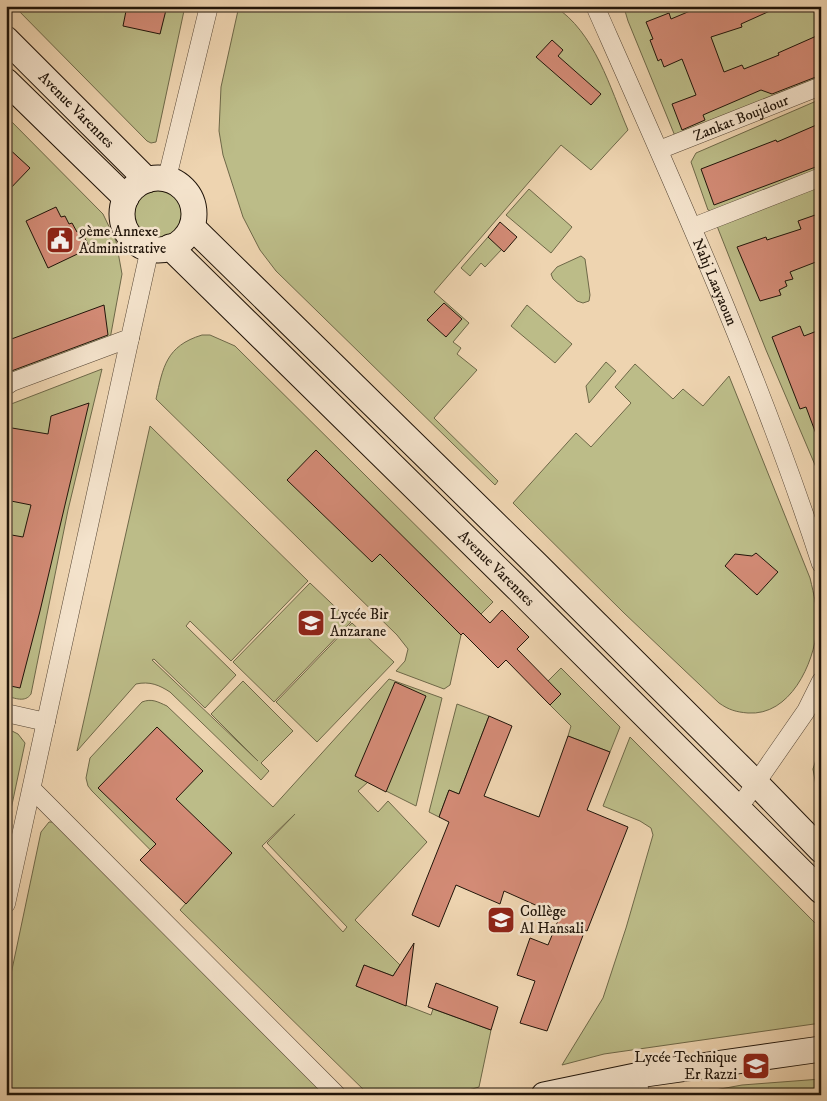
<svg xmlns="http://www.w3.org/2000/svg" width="827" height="1101" font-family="'IM FELL DW Pica',serif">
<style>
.green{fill:#bcbc88;stroke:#6e6848;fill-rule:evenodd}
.building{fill:#d38b76;stroke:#201409}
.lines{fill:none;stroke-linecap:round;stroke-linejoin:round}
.street-casing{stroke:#544433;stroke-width:19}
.secondary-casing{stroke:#201409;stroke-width:27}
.street{stroke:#f4e3cc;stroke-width:18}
.secondary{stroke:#f4e3cc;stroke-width:25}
.labels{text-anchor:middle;stroke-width:5;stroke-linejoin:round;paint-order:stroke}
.street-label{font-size:15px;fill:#201409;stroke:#f4e3cc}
.poi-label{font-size:15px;fill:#201409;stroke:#f4e3cc;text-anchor:start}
</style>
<rect width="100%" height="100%" fill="#eed4b0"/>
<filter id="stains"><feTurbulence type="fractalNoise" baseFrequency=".004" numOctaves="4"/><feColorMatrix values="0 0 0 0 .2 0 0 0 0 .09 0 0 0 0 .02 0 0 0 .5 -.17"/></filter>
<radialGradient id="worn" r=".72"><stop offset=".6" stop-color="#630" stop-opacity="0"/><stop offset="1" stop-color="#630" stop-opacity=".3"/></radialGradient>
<g class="green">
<polygon points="14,6 185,6 156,142 151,143 147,141"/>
<path d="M239 6H554C595 32 610 88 628 130L591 170 561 145 434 292 469 323 453 342 461 348 457 354 477 370 434 418 498 481 495 485 276 271 260 250 243 217 223 155 219 131 221 87Z"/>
<polygon points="626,6 821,6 821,79 675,136 628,21 625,11"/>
<polygon points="821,99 821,170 715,212 708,210 691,162 696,153"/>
<polygon points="6,116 103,214 116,241 122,274 110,339 6,381"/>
<path d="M156 186C173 188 189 198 187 217 187 222 186 227 183 231 179 235 174 237 170 239 132 256 109 197 156 186Z"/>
<polygon points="821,186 821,479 766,350 717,226"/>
<polygon points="529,189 572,227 551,253 506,215"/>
<polygon points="488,237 502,249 485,267 481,263 470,276 461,268"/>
<polygon points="581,256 585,259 590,295 589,301 583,303 577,301 553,279 551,274 557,267"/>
<polygon points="527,305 572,344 555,363 511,326"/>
<path d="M202 335H210L235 346 493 602 481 614 420 553 400 573 461 635 450 685 444 689 396 671 405 661 408 649 397 635 156 399C163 367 166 346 202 335Z"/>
<polygon points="606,362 616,371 589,403 586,386"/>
<path d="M635 364 673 399 683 389 703 406 729 376 810 578C814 595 818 611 817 628 814 664 790 716 748 713 736 712 729 710 719 703L624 613 513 503 576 433 591 447 631 403 615 387Z"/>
<path d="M102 369 68 510 31 694C25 703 15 698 6 696V406Z"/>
<path d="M150 426 308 581 231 661 190 621 186 626 236 675 205 708 154 659 152 660 258 761 211 714 243 681 293 731 261 763 269 771 261 780 170 692C159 685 150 681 136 684L77 751Z"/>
<polygon points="310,583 351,622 274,702 233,662"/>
<polygon points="352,623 394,662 317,742 276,702"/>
<polygon points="561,668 620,727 610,752 568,736 571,726 537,692"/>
<path d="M389 679 442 698 416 806 368 782 358 791 378 812 388 801 427 842 355 920 400 965 393 976 364 965 356 986 431 1015 433 1009 491 1030 479 1087 452 1095H369L180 910 194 894 92 791 88 786 86 778 90 758 142 702C152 698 158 702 167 706L273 807ZM295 814 267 843 347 927 343 932 262 846Z"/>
<polygon points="457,704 489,716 459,794 449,790 439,817 429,812"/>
<polygon points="6,728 18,734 25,743 6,833"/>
<polygon points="630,737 821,929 821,1023 604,1054 562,1065 603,998 626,928 653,835 651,828 640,821 603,806"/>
<polygon points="821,744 821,800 818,797 813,769"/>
<polygon points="49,822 55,822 329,1095 6,1095 6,998 41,832"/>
<polygon points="821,1079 821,1095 688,1095 742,1085"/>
</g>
<g class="building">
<polygon points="127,6 167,6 160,34 123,26"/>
<polygon points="702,6 781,6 741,24 742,27 711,37 724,72 742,65 744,69 779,55 778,53 821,34 821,75 772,94 761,90 703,115 705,120 682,130 672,104 696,95 682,59 664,67 661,59 658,61 650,40 653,39 646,22 669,13 671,19"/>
<polygon points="552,40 563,50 558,56 601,94 591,105 536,57"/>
<polygon points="821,123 821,165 714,205 701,169 776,140 777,142"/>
<polygon points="6,146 30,168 6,193"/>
<polygon points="56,207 61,217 65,216 69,224 72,223 77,232 81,231 90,248 48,268 26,221"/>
<polygon points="821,213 821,260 790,272 793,279 785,281 787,286 779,290 781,295 760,301 737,247 766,237 767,240 801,229 798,221"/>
<polygon points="500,222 517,237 504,252 488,237"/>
<polygon points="444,303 462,319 446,337 427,320"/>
<polygon points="104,305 108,335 6,373 6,341"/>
<polygon points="800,326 804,336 817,331 821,340 821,441 819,442 806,407 800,409 772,337"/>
<polygon points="89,403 40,611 20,688 6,685 6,534 23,537 31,505 6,500 6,427 48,434 51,416"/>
<polygon points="316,450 490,623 502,610 529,637 517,649 561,694 550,705 506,660 498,668 463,633 461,635 380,554 372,562 287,480"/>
<polygon points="756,553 778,572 757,595 725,566 735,554 752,556"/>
<polygon points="395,682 426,696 386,792 355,776"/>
<polygon points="489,716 512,726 484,796 539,817 568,736 610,752 587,810 628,827 587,931 585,930 547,1031 520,1023 535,981 517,975 530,938 548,945 560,916 504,891 500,904 456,885 439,927 412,915 449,822 439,817 449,790 459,794"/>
<polygon points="157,727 203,771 176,799 232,853 186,904 140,860 156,844 98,788"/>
<polygon points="414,943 406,1006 356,986 364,965 393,976"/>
<polygon points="436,983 498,1007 491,1030 428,1007"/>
</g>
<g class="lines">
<defs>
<g id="street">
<path id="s1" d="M595 6C676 189 759 373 821 564"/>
<path id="s2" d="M659 150 821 86"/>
<polyline points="167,178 209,6"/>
<polyline points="693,227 821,177"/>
<polyline points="6,386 12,382 130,338 150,248"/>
<polyline points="6,713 46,722"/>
<polyline points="32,789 337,1095"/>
<polyline points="738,809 806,711 821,681"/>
<polyline points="6,904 130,338"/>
<polyline points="635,1076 641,1095"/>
</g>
<g id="secondary">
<path id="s3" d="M6 39 147 180"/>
<polyline points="6,81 126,198"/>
<circle cx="158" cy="214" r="36"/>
<polyline points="192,227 536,564 756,783 821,850"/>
<path id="s4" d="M170 247 515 586 821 891"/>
<polyline points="544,1095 645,1074 821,1049"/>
</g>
</defs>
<use href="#street" class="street-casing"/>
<use href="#secondary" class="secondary-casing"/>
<use href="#street" class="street"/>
<use href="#secondary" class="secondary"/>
</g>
<defs>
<symbol id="civic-square" viewBox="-11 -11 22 22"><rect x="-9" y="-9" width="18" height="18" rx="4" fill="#8f2418" stroke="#f4e3cc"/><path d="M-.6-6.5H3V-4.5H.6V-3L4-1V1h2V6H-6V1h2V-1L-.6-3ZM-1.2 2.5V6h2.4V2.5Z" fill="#fff"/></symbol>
<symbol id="school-square" viewBox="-11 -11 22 22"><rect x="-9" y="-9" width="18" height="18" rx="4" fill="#8f2418" stroke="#f4e3cc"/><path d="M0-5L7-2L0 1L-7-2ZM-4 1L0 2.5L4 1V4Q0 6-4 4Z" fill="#fff"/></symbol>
</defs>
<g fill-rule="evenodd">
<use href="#civic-square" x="44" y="224" width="32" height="32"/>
<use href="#school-square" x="295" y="607" width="32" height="32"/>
<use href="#school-square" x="485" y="904" width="32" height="32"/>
<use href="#school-square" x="740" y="1050" width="32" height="32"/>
</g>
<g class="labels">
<g class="street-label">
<text dy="5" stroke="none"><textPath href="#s3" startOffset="100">Avenue Varennes</textPath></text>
<text dy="5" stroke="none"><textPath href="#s2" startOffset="88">Zankat Boujdour</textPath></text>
<text dy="5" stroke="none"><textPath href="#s1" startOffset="301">Nahj Laayaoun</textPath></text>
<text dy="5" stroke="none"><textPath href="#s4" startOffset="458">Avenue Varennes</textPath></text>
</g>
<g class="poi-label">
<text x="79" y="236">9ème Annexe<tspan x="79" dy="17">Administrative</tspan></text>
<text x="330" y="619">Lycée Bir<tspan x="330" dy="17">Anzarane</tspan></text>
<text x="520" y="916">Collège<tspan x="520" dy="17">Al Hansali</tspan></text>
<text x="737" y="1062" text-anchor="end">Lycée Technique<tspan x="737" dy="17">Er Razzi</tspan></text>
</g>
</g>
<rect width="827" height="1101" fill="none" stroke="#eed4b0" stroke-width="25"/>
<rect x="8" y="8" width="812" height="1086" fill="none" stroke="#201409" stroke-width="2.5"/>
<rect x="12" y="12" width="802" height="1076" fill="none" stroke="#201409"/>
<rect width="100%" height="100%" filter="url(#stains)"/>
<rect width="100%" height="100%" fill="url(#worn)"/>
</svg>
